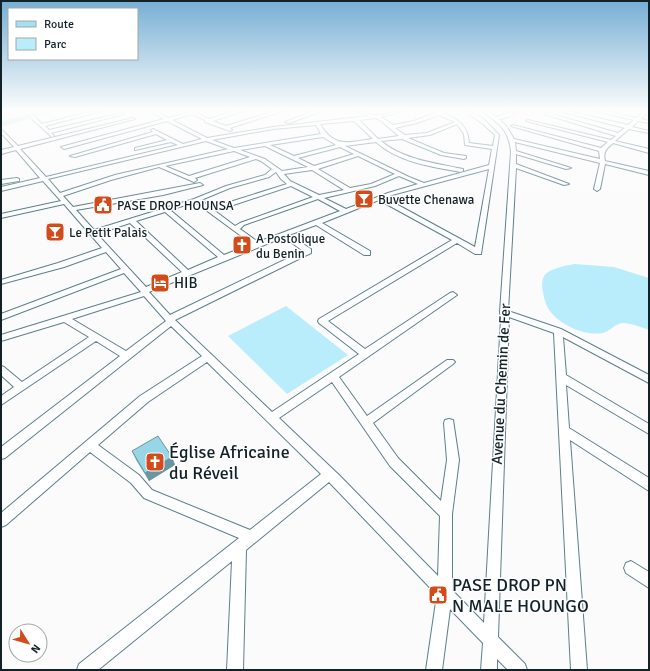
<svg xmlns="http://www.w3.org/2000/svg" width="650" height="671" font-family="Signika,sans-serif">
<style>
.green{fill:#baedfc}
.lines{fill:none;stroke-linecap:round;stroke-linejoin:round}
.minor-casing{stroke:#5c7f89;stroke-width:2}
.major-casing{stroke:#d5d7d8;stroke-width:2}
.minor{fill:#fff;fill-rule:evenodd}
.major{fill:#a3e0f1;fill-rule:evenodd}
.wall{fill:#83b7c6}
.shaded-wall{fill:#6a95a1}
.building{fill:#98d5e6;stroke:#6a95a1}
.labels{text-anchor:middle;stroke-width:3;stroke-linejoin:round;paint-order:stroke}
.far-poi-label{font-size:13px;fill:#132226;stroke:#fff;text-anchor:start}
.poi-label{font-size:15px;fill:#132226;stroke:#fff;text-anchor:start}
.street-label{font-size:15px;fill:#132226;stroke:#fff}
.near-poi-label{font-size:18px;fill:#132226;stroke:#fff;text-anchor:start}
</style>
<rect width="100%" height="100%" fill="#fbfbfb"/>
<g class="green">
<path d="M575 264 614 267 649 278V330C641 327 631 323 622 323 615 324 610 331 603 333 583 337 550 321 545 301 543 293 540 283 544 276 548 269 567 265 575 264Z"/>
<polygon points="286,306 348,355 287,394 228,336"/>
</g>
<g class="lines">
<defs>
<g id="minor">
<polygon points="93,111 102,111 45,126 49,130 122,113 124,114 51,133 54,136 52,137 29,116 33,115 42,124"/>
<path d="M149 111H155L168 118 188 113V111H202L196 113 209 119 235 111H243L213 121 226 126 275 111H283L230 128 232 130 230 131 205 122V120L192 114 172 120 207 138 273 127 369 116 355 111C363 111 370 116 377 115 386 115 394 111 403 111L381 117 393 125 414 121 435 113 432 111H444L443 113C458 119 468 126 469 143L493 146 495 135 483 124 465 111C478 111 491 126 499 135L481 254H475L457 243 328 321 365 349 450 293 453 292 457 295 339 377 367 416 447 360H453L455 362 453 364 373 423 398 458 441 501 447 460 444 423 445 420 449 419 453 420 459 460 452 514V590L484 623 501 319 500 312 511 152C509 129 499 124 482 111H488L496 117C504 115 510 111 518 111L509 117 499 119 507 127 514 139 600 159 599 151 511 126 513 125 601 148 608 142 526 121 528 120 611 140 616 136 544 114 548 113 618 133 625 128 559 111H568L628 125 634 120 596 111H606L636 118 644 111H649L641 119 649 121V123L638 121 632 127 649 131V133L629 129 615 141 649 149V153L613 143C606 149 603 152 605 161L649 171V175L605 164 600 189 597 191 594 189 600 163 515 142 516 151 571 168 566 169 516 154V164L569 184 564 185 516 168 508 311 561 329 649 375V383L563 337 566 375 649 424V434L566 385 569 428 649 478V491L570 440 587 670H571L554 333 509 317 498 637 525 664 527 670H508L497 659V670H481L483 643 450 609 442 670H426L437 595 329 482 246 550 243 670H227L232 561 98 670H77L79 664 239 538 144 498 131 483 90 452 6 525 1 527V513L140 396 202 356 171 326 5 458 1 459V447L120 356 96 341 1 405V396L14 387 1 375V366L4 367 22 382 89 337 64 322 1 341V335L141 292 124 273 1 320V314L121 269 106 252 64 267 1 284V280L58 263 102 248 64 204 1 218V214L61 201 43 181 1 191V187L40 178 16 150 1 154V150L14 147 1 133V129L18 146 133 118 135 119 20 149 46 177 178 145 171 142 135 150V148L167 140 156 134 75 157 70 156 153 132 151 130 153 129 183 144 202 139 167 121 64 149 61 147 164 119ZM439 115 455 122 427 133 405 135 395 128 417 123ZM376 118 380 120 399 136 378 139 359 120ZM354 121 373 139C348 142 335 149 320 124ZM457 124 464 134 465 145 492 149 489 165 424 183 409 177 345 146 376 142C398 162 432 167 461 172L463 171V169C435 163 404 160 381 141L402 139 441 155 464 159 466 158V156L444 153 408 138 430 135ZM316 125 321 134 234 148 212 140 273 129ZM323 137 336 145 294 156 270 145ZM206 141 228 149 115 175 60 193 48 179ZM265 146 308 167 282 171 265 159 240 150ZM340 147 354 154 314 166 298 158ZM234 151 250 157 189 176 165 166ZM358 156 395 174 371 184 350 188 318 169ZM256 159 261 161 272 169 265 175 226 186 194 199 94 230 76 210 163 195 203 185 200 183 73 207 63 196 111 180 159 167 194 182 197 180 195 178ZM489 169 475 247 385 198 392 195ZM312 170 344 190 319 195 290 181 284 174ZM276 172 281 179 287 184 211 208 201 200 230 188 269 177ZM399 176 418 184 388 193 346 209 324 198 375 186ZM291 186 313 197 240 223 235 226 215 211ZM318 199 340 211 258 242 240 229 244 225ZM379 200 452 240 319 319 318 321 319 323 359 354 272 412 175 320 311 253V249L289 235 316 225 364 255H370V251L322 223ZM195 202 252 244 224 255 170 210ZM165 212 218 257 188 270 136 221ZM130 223 182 272 146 287 97 234ZM284 237 303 251 170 315 149 292ZM144 296 166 321 126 351 72 319ZM207 362 321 474 250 530 152 490 139 475 98 445 148 402ZM332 382 390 466 440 516 438 576 340 476 279 418Z"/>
<polygon points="314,111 322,111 289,123 285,122"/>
<polygon points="17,178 19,179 19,181 1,184 1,180"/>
<polygon points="631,561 649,572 649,588 626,573 624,568 626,563"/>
</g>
<polygon id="major" points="42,111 53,111 1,126 1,122"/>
</defs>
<use href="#minor" class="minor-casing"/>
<use href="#major" class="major-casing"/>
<use href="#minor" class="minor"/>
<use href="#major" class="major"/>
</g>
<polygon class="wall" points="132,451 172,457 175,465 149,481 136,460"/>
<polygon class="shaded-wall" points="172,457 175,465 149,481 145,473"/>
<polygon class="building" points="158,436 172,457 145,473 132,451"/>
<linearGradient id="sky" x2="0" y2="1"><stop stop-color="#75aed4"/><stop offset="0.54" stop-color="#fdfdfd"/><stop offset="1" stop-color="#fdfdfd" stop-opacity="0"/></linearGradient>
<rect width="650" height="205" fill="url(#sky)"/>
<defs>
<symbol id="bar-square" viewBox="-11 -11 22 22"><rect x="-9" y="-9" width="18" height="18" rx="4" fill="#d24b1b" stroke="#fff"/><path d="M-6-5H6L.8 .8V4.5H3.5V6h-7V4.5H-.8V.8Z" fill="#fff"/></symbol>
<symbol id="civic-square" viewBox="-11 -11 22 22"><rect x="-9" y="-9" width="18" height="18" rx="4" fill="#d24b1b" stroke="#fff"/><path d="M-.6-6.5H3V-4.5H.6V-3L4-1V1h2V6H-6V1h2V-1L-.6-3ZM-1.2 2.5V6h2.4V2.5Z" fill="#fff"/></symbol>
<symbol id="church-square" viewBox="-11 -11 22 22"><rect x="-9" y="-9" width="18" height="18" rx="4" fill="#d24b1b" stroke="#fff"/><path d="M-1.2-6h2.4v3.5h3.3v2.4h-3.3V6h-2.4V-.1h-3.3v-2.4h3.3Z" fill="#fff"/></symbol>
<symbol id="hotel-square" viewBox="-11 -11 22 22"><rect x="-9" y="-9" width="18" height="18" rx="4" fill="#d24b1b" stroke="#fff"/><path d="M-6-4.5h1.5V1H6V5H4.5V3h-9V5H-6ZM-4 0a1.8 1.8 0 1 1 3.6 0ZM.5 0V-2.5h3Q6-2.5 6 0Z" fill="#fff"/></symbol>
</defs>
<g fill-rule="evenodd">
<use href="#bar-square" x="353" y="188" width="22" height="22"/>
<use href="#civic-square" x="92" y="194" width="22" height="22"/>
<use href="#bar-square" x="44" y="221" width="22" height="22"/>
<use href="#church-square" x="231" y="234" width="22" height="22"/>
<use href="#hotel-square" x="149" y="272" width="22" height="22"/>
<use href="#church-square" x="144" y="451" width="22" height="22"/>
<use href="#civic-square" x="427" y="584" width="22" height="22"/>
</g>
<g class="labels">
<g class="far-poi-label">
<text x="378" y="204">Buvette Chenawa</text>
<text x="117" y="210">PASE DROP HOUNSA</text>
<text x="69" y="237">Le Petit Palais</text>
<text x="256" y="243">A Postolique<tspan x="256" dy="15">du Benin</tspan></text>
</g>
<g class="poi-label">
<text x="174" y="288">HIB</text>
</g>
<g class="street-label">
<text transform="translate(501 384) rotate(-87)" y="5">Avenue du Chemin de Fer</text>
</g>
<g class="near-poi-label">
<text x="169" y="458">Église Africaine<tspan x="169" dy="21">du Réveil</tspan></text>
<text x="452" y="591">PASE DROP PN<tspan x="452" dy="21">N MALE HOUNGO</tspan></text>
</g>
</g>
<rect width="650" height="671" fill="none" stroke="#132226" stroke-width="4"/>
<rect x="8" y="8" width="130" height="52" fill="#ffffff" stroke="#a1a7a8"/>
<rect x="16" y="21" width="20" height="6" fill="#a3e0f1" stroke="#a1a7a8"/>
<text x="44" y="28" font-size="12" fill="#132226">Route</text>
<rect x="16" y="38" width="20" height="12" fill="#baedfc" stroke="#a1a7a8"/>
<text x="44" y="48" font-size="12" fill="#132226">Parc</text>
<g transform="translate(28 643) rotate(127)"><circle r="19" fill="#ffffff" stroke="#a1a7a8"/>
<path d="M0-3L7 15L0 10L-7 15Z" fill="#d24b1b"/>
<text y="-6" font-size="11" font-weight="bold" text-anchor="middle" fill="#132226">N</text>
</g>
</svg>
